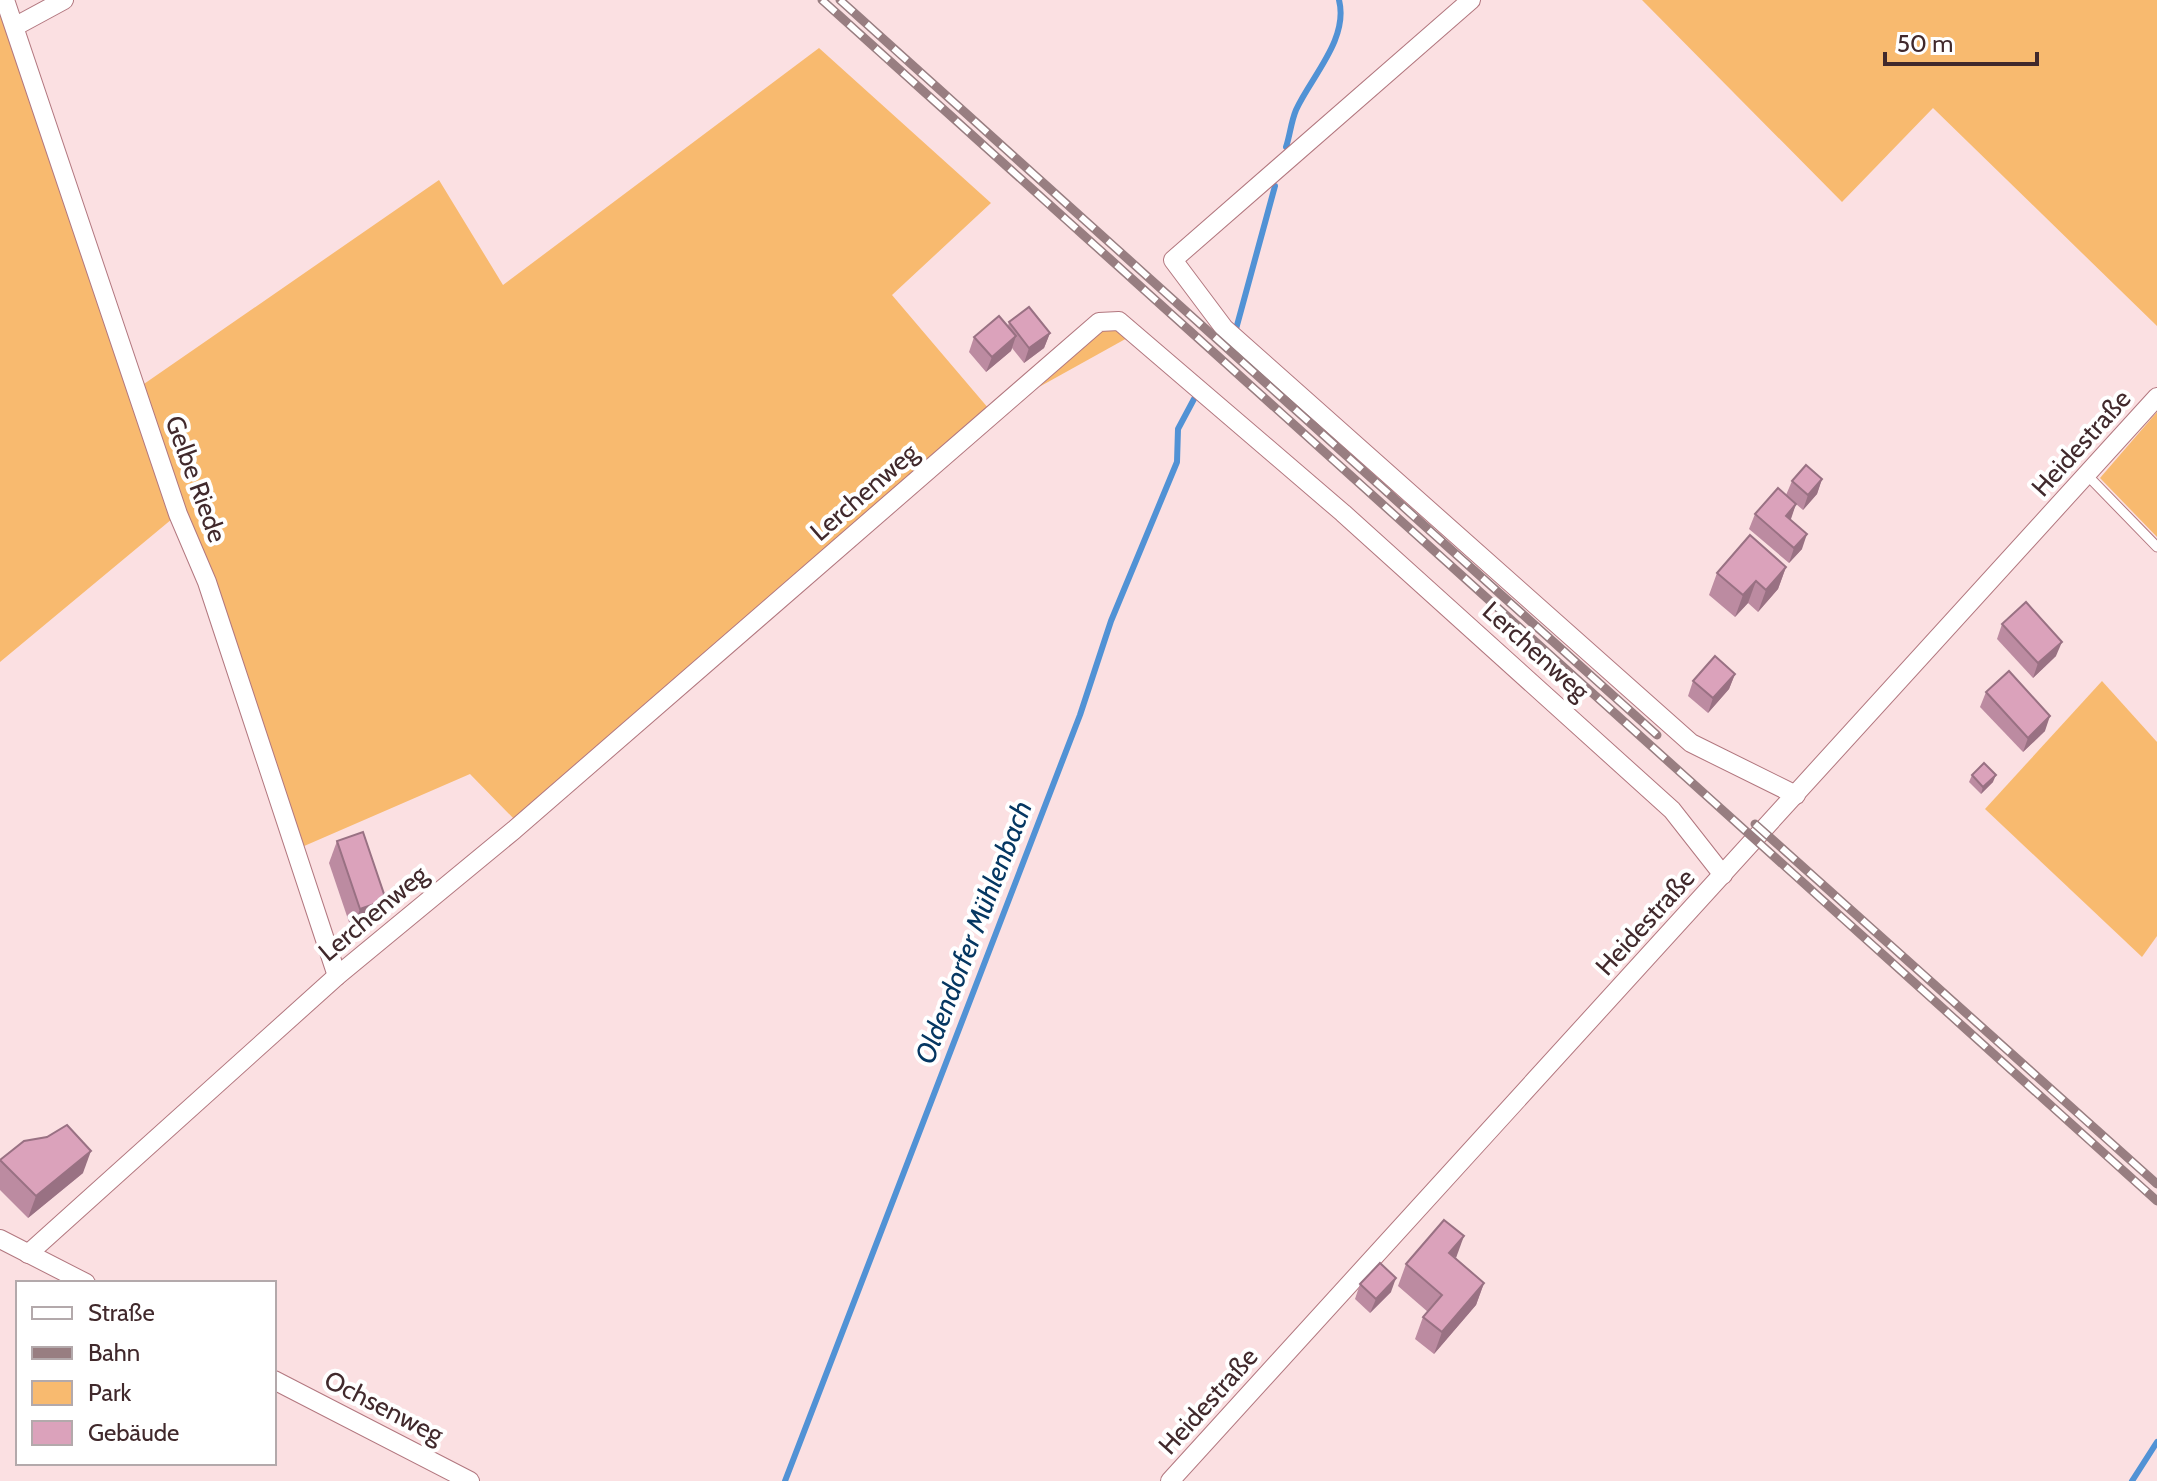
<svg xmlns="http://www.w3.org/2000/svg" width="2157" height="1481" font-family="Cabin,sans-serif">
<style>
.green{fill:#f8ba6f}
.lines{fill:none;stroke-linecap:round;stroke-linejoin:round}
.stream{stroke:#5192d5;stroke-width:6}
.lane-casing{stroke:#b2777f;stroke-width:11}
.street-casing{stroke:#b2777f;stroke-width:20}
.lane{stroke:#fff;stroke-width:9}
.street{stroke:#fff;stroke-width:18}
.rail-casing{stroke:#987e81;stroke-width:9}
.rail{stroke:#fff;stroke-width:6;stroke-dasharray:18;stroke-linecap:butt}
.wall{fill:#bc8ba1}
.shaded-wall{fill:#997183}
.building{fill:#dba2bb;stroke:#997183;stroke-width:2}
.labels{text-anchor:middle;stroke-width:8;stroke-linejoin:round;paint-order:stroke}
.street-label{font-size:26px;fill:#41292c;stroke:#fff}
.water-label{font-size:28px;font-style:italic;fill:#053762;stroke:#fff}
</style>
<rect width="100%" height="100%" fill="#fbe0e2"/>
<g class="green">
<polygon points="0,0 141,386 439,180 503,285 819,48 991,203 892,295 989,409 514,819 470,774 295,850 178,514 0,662"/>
<polygon points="1642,0 2157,0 2157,326 1933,108 1842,202"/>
<polygon points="1117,329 1129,337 1039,387 1102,331"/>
<polygon points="2157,412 2157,537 2100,478"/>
<polygon points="2102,681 2157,742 2157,936 2142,957 1985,809"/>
</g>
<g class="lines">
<g class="stream">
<path d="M1286 147C1290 135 1291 122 1296 110 1311 77 1349 39 1339 0"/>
<polyline points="1236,329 1275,186"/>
<polyline points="785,1481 1080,715 1111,621 1177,462 1178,429 1194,399"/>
<polyline points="2132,1481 2157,1442"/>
</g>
<defs>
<polyline id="lane" points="2087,475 2157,547"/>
<g id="street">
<polyline points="5,0 178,514 207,582 337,976"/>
<polyline points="1471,0 1173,260 1224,328 1691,743 1796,795"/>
<polyline points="16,26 64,0"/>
<polyline points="0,1239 86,1283"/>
<polyline points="28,1254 337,976 514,830 1099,322 1119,321 1343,513 1672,810 1723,875"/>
<polyline points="274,1380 470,1481"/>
<polyline points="1170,1481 2157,397"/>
</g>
</defs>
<use href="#lane" class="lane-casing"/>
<use href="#street" class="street-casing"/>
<use href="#lane" class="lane"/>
<use href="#street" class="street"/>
<defs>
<g id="rail">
<polyline points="822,0 2157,1201"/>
<polyline points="840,0 1657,735"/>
<polyline points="1755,824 2157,1184"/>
</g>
</defs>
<use href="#rail" class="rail-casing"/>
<use href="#rail" class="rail"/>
</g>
<g class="wall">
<polygon points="1009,322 1050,333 1044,348 1024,363 1012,348 1011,351 986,372 969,352 974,337 1008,326"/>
<polygon points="1822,479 1817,494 1803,510 1796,504 1790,519 1802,549 1789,563 1749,529 1755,514 1786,495 1792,481"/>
<polygon points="1786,567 1778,589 1758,612 1748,603 1735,617 1709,595 1717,573"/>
<polygon points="2002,624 2056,656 2033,678 1997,639"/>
<polygon points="1735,674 1729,689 1708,713 1688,696 1693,681"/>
<polygon points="1986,692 2045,731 2023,752 1980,707"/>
<polygon points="1972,775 1993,782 1981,794 1969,782"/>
<polygon points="337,841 386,900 378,922 352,931 329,863"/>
<polygon points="0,1160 83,1173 28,1218 0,1190"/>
<polygon points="1456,1258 1484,1283 1476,1305 1434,1354 1415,1339 1423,1317 1428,1312 1398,1286 1406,1264"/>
<polygon points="1360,1284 1391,1292 1370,1313 1355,1299"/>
</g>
<g class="shaded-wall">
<polygon points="1050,333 1044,348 1024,363 1029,348"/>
<polygon points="1016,336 1011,351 986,372 992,357"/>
<polygon points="1822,479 1817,494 1803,510 1808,495"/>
<polygon points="1796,504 1791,519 1781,530 1786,516"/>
<polygon points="1807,534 1802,549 1789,563 1794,548"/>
<polygon points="1786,567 1778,589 1758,612 1766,590"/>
<polygon points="1756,581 1748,603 1735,617 1743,595"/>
<polygon points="2062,642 2056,656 2033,678 2038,663"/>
<polygon points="1735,674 1729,689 1708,713 1713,698"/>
<polygon points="2050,716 2045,731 2023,752 2028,738"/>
<polygon points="1996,775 1993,782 1981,794 1983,787"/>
<polygon points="386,900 378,922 352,931 360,909"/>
<polygon points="91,1151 83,1173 28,1218 36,1196"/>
<polygon points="1464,1236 1456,1258 1449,1253"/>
<polygon points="1396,1278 1391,1292 1370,1313 1376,1299"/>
<polygon points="1484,1283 1476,1305 1434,1354 1442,1332"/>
</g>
<g class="building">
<polygon points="1029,307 1050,333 1029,348 1009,322"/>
<polygon points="999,316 1016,336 992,357 974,337"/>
<polygon points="1806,465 1822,479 1808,495 1792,481"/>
<polygon points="1778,488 1796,504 1786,516 1807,534 1794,548 1755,514"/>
<polygon points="1750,535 1786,567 1766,590 1756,581 1743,595 1717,573"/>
<polygon points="2026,602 2062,642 2038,663 2002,624"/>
<polygon points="1715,656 1735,674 1713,698 1693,681"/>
<polygon points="2009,671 2050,716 2028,738 1986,692"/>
<polygon points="1984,763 1996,775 1983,787 1972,775"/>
<polygon points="363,832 386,900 360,909 337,841"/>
<polygon points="67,1125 91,1151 36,1196 0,1160 24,1141 47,1137"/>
<polygon points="1444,1220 1464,1236 1449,1253 1484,1283 1442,1332 1423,1317 1442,1295 1406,1264"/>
<polygon points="1380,1263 1396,1278 1376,1299 1360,1284"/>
</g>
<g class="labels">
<g class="street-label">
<text transform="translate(2081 443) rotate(-48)" y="9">Heidestraße</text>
<text transform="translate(196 479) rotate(70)" y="9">Gelbe Riede</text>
<text transform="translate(864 492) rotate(-41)" y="9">Lerchenweg</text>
<text transform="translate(1536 651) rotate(42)" y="9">Lerchenweg</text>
<text transform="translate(373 913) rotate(-40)" y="9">Lerchenweg</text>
<text transform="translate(1645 922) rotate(-48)" y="9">Heidestraße</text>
<text transform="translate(1208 1401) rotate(-48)" y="9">Heidestraße</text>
<text transform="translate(384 1407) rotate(27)" y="9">Ochsenweg</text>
</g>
<g class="water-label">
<text transform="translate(973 932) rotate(-69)" y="10">Oldendorfer Mühlenbach</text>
</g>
</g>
<rect x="16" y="1281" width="260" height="184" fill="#ffffff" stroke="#b3a9ab" stroke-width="2"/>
<rect x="32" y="1307" width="40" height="12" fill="#ffffff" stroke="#b3a9ab" stroke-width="2"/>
<text x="88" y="1321" font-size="24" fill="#41292c">Straße</text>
<rect x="32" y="1347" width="40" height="12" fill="#987e81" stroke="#b3a9ab" stroke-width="2"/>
<text x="88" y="1361" font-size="24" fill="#41292c">Bahn</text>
<rect x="32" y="1381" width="40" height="24" fill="#f8ba6f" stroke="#b3a9ab" stroke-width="2"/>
<text x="88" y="1401" font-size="24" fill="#41292c">Park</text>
<rect x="32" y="1421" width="40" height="24" fill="#dba2bb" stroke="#b3a9ab" stroke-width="2"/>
<text x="88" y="1441" font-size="24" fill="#41292c">Gebäude</text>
<path d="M1885 52v12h152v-12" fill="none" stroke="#41292c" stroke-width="4"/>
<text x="1897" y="52" font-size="24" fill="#41292c" stroke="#ffffff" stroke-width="6" paint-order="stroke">50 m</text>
</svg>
